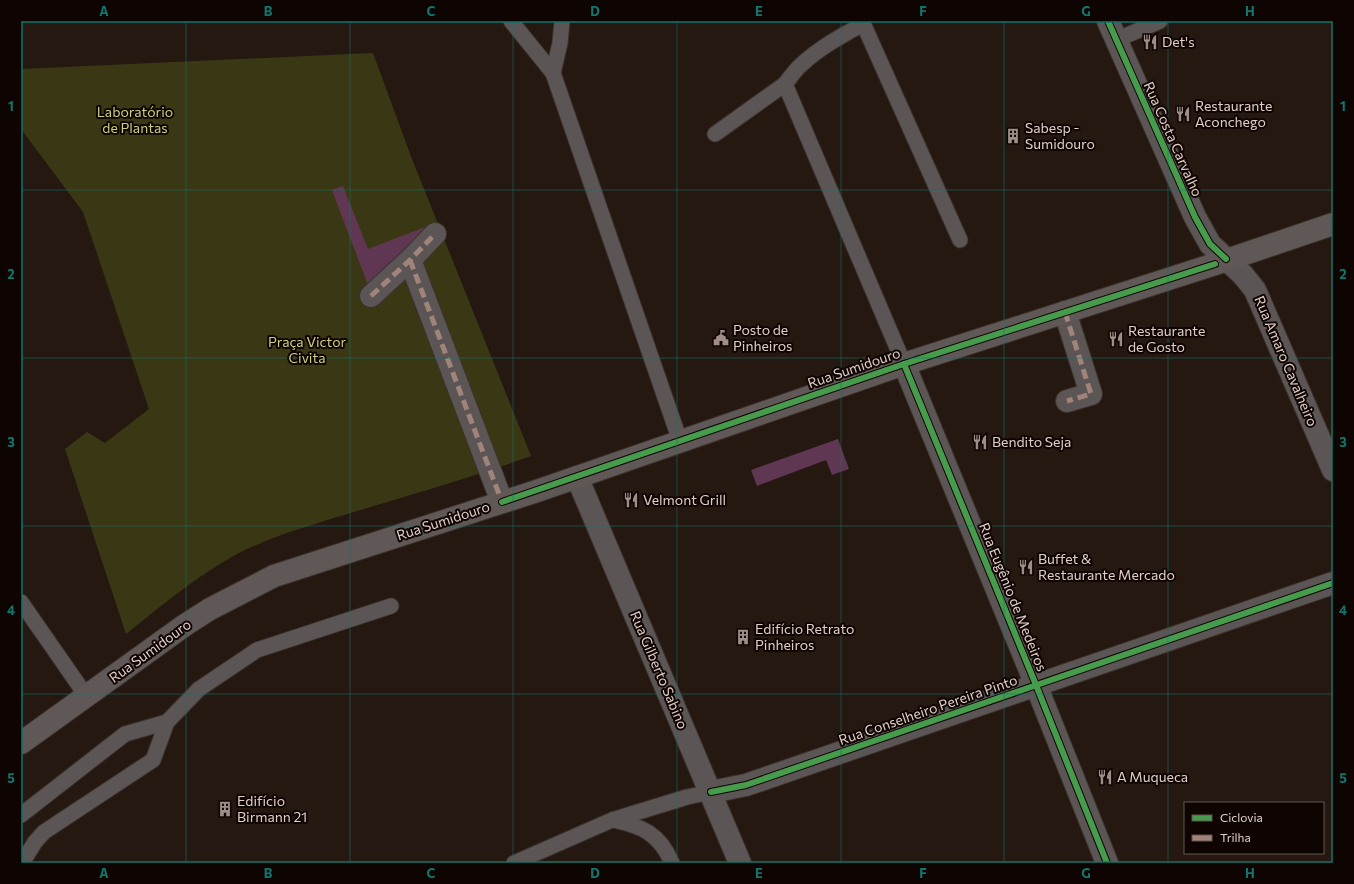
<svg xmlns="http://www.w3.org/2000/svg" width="1354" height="884" font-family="Commissioner,sans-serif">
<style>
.green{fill:#3a3814}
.water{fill:#5f3753}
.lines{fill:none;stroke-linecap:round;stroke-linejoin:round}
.service-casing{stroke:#3d322c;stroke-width:17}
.minor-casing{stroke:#3d322c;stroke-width:24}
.secondary-casing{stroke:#3d322c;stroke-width:24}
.service{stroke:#5c5555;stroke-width:15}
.minor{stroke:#5c5555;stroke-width:22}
.secondary{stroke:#605757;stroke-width:22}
.quiet{stroke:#a18479;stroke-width:5;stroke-dasharray:10 5;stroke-linecap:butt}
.cycleway-casing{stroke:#0e0402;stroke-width:8}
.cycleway{stroke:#469c4c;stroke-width:6}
.grid{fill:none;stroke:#0f766e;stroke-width:1;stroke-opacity:0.55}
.labels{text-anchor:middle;stroke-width:4;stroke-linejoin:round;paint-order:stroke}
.poi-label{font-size:14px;fill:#e0cec7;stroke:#0e0402;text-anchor:start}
.park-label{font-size:14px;fill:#cdcf7b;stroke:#0e0402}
.street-label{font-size:14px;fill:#e0cec7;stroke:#0e0402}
.neatline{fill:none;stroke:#0f766e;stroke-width:1.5}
.grid-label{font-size:13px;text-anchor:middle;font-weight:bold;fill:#0f766e}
</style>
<rect width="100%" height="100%" fill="#251811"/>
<path class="green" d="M373 53 412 159 531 456C473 477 413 494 354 512 315 524 274 535 237 554 197 576 162 605 126 634L65 449 87 432 105 443 149 409 83 212 21 129V69Z"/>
<g class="water">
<polygon points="343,186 368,249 433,224 371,293 332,190"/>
<polygon points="838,439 849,469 832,475 826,460 757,486 751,470"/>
</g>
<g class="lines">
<defs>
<g id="service">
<polyline points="511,21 553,73 680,441"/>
<polyline points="862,21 960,240"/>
<path d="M863 24C841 36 819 48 801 65 795 70 790 78 785 84L904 364"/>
<polyline points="1116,40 1160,21"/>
<polyline points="553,73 560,43 562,21"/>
<polyline points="715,134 785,84"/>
<polyline points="21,602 87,697"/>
<polyline points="21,815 125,734 167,722"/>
<path d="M613 820C642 826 660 834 672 863"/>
<polyline points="22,863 35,842 44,832 153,760 167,722 199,689 257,650 391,606"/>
<polyline points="514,863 612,820 687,797 711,792"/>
</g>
<g id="minor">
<polyline points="1108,21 1195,217 1210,244 1243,275 1255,290 1333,470"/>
<polyline points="410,260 502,502"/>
<polyline points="371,296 410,260 435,234"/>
<polyline points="1065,312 1091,394 1067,401"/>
<polyline points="904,364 1036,685 1107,863"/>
<polyline points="577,477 740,863"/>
<polyline points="711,792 746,785 1333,583"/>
</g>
<polyline id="secondary" points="21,743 185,625 210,609 274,576 537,491 904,364 1215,264 1333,224"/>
</defs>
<use href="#service" class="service-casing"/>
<use href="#minor" class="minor-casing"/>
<use href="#secondary" class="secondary-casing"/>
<use href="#service" class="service"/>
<use href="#minor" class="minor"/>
<use href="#secondary" class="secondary"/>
<g class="quiet">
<polyline points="410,260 502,502"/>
<polyline points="371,296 410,260 435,234"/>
<polyline points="1065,312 1091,394 1067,401"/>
</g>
<defs>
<g id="cycleway">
<polyline points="1108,21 1195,217 1210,244 1226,259"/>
<polyline points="904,364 1036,685 1107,863"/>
<polyline points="502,502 904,364 1215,264"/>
<polyline points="711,792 746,785 1333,583"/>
</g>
</defs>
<use href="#cycleway" class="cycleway-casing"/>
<use href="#cycleway" class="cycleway"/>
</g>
<path class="grid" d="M186 21V863M350 21V863M513 21V863M677 21V863M841 21V863M1004 21V863M1168 21V863M21 190H1333M21 358H1333M21 526H1333M21 694H1333"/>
<defs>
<symbol id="restaurant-bare" viewBox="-9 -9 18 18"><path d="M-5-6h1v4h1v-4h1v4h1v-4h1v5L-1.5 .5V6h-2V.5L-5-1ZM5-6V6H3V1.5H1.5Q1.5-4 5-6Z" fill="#9f8e87" stroke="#0e0402" stroke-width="2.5" paint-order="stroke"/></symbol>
<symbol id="building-bare" viewBox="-9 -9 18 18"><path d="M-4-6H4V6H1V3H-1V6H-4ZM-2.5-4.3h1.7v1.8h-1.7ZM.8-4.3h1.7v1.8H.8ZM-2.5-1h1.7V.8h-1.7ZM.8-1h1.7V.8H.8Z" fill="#9f8e87" stroke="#0e0402" stroke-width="2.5" paint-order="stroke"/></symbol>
<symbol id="civic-bare" viewBox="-9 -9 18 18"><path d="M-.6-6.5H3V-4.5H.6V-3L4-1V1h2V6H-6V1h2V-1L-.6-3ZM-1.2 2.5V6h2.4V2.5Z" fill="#9f8e87" stroke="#0e0402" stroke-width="2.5" paint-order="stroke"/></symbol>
</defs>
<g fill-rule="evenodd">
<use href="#restaurant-bare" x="1139" y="31" width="22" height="22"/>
<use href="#restaurant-bare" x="1172" y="103" width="22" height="22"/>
<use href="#building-bare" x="1002" y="125" width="22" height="22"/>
<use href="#civic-bare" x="710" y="327" width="22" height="22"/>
<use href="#restaurant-bare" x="1105" y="328" width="22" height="22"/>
<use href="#restaurant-bare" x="969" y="431" width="22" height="22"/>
<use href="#restaurant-bare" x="620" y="489" width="22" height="22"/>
<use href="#restaurant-bare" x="1015" y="556" width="22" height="22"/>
<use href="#building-bare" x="732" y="626" width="22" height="22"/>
<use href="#restaurant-bare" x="1094" y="766" width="22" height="22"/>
<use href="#building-bare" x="214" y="798" width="22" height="22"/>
</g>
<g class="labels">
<g class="poi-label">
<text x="1162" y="47">Det's</text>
<text x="1195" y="111">Restaurante<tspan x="1195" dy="16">Aconchego</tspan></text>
<text x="1025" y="133">Sabesp -<tspan x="1025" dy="16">Sumidouro</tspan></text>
<text x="733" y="335">Posto de<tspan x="733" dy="16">Pinheiros</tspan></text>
<text x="1128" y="336">Restaurante<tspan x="1128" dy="16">de Gosto</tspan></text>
<text x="992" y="447">Bendito Seja</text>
<text x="643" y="505">Velmont Grill</text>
<text x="1038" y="564">Buffet &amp;<tspan x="1038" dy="16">Restaurante Mercado</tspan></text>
<text x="755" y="634">Edifício Retrato<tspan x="755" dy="16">Pinheiros</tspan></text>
<text x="1117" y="782">A Muqueca</text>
<text x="237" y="806">Edifício<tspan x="237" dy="16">Birmann 21</tspan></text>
</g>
<g class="park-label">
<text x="135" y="117">Laboratório<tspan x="135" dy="16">de Plantas</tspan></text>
<text x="307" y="347">Praça Victor<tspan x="307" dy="16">Civita</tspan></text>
</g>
<g class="street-label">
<text transform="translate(1173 139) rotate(66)" y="5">Rua Costa Carvalho</text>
<text transform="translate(1286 361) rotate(67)" y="5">Rua Amaro Cavalheiro</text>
<text transform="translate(854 368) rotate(-19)" y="5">Rua Sumidouro</text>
<text transform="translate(443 521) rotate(-18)" y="5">Rua Sumidouro</text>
<text transform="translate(1013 597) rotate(68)" y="5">Rua Eugênio de Medeiros</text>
<text transform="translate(150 651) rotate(-36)" y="5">Rua Sumidouro</text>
<text transform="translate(659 670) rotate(67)" y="5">Rua Gilberto Sabino</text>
<text transform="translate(928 710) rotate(-19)" y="5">Rua Conselheiro Pereira Pinto</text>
</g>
</g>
<rect width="1354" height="884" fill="none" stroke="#0e0402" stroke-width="44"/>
<rect x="1184" y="802" width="140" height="52" fill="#0e0402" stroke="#625551"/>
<rect x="1192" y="815" width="20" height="6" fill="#469c4c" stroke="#625551"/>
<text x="1220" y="822" font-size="12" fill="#e0cec7">Ciclovia</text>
<rect x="1192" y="835" width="20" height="6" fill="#a18479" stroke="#625551"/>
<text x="1220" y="842" font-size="12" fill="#e0cec7">Trilha</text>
<rect x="22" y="22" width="1310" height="840" class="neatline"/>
<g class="grid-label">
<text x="104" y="16">A</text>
<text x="268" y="16">B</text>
<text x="431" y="16">C</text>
<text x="595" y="16">D</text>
<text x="759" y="16">E</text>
<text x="923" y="16">F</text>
<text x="1086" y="16">G</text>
<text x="1250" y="16">H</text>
<text x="11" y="111">1</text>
<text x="1343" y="111">1</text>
<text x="11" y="279">2</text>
<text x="1343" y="279">2</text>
<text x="11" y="447">3</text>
<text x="1343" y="447">3</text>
<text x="11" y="615">4</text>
<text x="1343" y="615">4</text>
<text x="11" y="783">5</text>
<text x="1343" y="783">5</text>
<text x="104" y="878">A</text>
<text x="268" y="878">B</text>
<text x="431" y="878">C</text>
<text x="595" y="878">D</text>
<text x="759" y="878">E</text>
<text x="923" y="878">F</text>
<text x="1086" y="878">G</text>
<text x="1250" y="878">H</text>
</g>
</svg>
